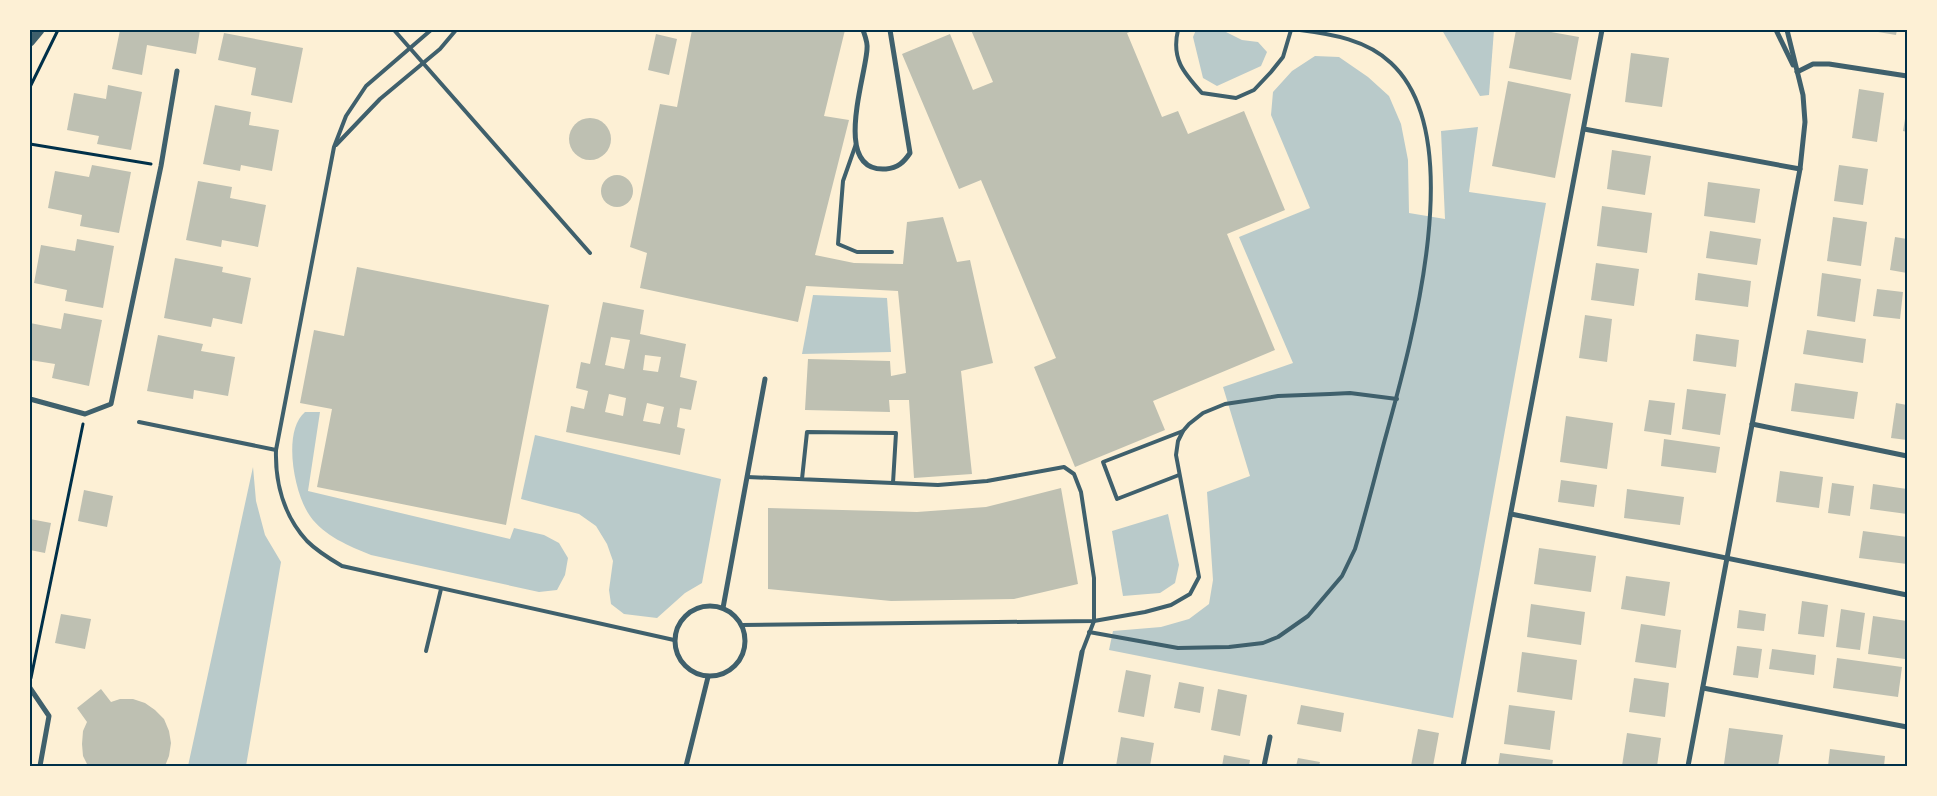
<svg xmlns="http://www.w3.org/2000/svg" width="1937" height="796" font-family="'Zilla Slab',serif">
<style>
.green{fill:#b9caca}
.building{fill:#bec0b2;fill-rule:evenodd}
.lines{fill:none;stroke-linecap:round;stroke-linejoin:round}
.path{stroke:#003049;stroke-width:3}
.service{stroke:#3f606c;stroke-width:4}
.minor{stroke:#3f606c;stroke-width:5}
.tertiary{stroke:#3f606c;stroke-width:9}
.neatline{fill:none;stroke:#003049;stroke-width:2}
</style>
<rect width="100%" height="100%" fill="#fdf0d5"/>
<g class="green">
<polygon points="1196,30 1222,30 1242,40 1258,42 1267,52 1261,66 1217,86 1203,78 1193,37"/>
<polygon points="1442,30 1494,30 1489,95 1480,96"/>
<polygon points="1315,56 1339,57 1368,77 1389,96 1401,124 1408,160 1409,213 1445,219 1441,131 1478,127 1469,192 1546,203 1453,718 1109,650 1113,631 1161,627 1189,619 1209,604 1213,580 1207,492 1250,476 1223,387 1293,363 1239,237 1310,208 1271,115 1273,92 1292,71"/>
<polygon points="813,295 887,298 891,352 802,354"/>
<path d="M305 412H320L308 491 510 539 514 528 544 535 559 543 568 558 565 575 557 590 539 592 371 555C349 546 324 536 310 516 294 494 282 431 305 412Z"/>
<polygon points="535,435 721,479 702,583 685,593 657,618 624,614 611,604 609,590 613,561 607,544 596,526 579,514 521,499"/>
<polygon points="253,467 256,501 265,535 281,562 246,766 188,766"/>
<polygon points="1168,514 1179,565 1175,583 1160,593 1123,596 1112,531"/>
</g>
<g class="building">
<polygon points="120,30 200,30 196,54 147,45 142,75 112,69"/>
<polygon points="692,30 845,30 824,116 849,120 815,255 854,263 903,264 907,222 943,217 957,262 970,260 993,363 961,371 972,474 914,478 909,400 889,400 890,412 805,410 808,359 890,361 891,376 906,373 898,291 806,286 798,322 640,288 647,253 630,247 660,104 677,107"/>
<polygon points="971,30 1135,30 1127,33 1162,117 1178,111 1188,134 1244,111 1285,210 1227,234 1275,350 1153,401 1165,430 1075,467 1034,367 1056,358 981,180 959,189 902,54 950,34 973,90 993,82"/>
<polygon points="1516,30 1540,30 1579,37 1571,80 1509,68"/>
<polygon points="1866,30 1897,30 1896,35"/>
<polygon points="224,33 303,48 292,103 251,95 256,68 218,60"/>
<polygon points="656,34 677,39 669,75 648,70"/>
<polygon points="1631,53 1669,58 1662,107 1625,102"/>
<polygon points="1508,81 1571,94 1555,178 1492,166"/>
<polygon points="108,85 142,92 131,150 97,144 99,136 67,130 74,93 106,99"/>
<polygon points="1859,89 1884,93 1877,142 1852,138"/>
<polygon points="215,105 251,112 249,125 279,130 272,171 241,165 240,171 203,164"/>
<polygon points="1906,113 1907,113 1907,132 1903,131"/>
<circle cx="590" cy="139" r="21"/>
<polygon points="1612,150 1651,156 1645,195 1607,189"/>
<polygon points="92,165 131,172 119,233 80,226 82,215 48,208 55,171 89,177"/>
<polygon points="1839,165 1868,169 1863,205 1834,201"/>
<circle cx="617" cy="191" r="16"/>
<polygon points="198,181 232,187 230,198 266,205 258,247 222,240 221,247 186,240"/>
<polygon points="1708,182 1760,189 1755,223 1704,216"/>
<polygon points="1602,206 1652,213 1647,253 1597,246"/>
<polygon points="1833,217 1867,222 1861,266 1827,261"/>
<polygon points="1710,231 1761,239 1757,265 1706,258"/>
<polygon points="1895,237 1907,239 1907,273 1890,270"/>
<polygon points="77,239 114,246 103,308 65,301 67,290 34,283 41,245 75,251"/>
<polygon points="175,258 223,267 222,272 251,278 242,324 213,318 211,327 164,318"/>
<polygon points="1596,263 1639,269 1634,306 1591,300"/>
<polygon points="357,267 549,305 506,525 317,487 332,409 300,403 314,330 344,336"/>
<polygon points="1698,273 1751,281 1748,307 1695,300"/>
<polygon points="1822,273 1861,279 1855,322 1817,316"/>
<polygon points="1877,289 1903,292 1900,319 1873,316"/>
<path d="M603 302 644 310 640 334 686 344 680 377 697 381 691 410 680 408 677 427 685 429 680 455 566 432 571 406 584 409 588 391 576 388 581 362 590 364ZM611 337 630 340 624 369 605 365ZM645 355 661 357 658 372 643 370ZM609 394 626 398 623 416 605 412ZM647 403 664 407 660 424 643 421Z"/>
<polygon points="64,313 102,320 89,386 52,378 55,364 30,360 30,323 61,329"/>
<polygon points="1585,315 1612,319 1607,362 1579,358"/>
<polygon points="1807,330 1866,339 1863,363 1803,354"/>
<polygon points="1696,334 1739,340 1736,367 1693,361"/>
<polygon points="158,335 203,344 201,351 235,357 228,396 194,390 193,399 147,391"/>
<polygon points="1795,383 1858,392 1854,419 1791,411"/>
<polygon points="1687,389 1726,394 1720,435 1682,429"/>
<polygon points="1649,400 1675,403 1671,435 1644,431"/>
<polygon points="1896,403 1907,405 1907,440 1891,438"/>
<polygon points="1566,416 1613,423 1607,469 1560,462"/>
<polygon points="1664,439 1720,447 1716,473 1661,466"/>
<polygon points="1780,471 1823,477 1819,508 1776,502"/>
<polygon points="1561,480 1597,485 1594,507 1558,502"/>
<polygon points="1832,483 1854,486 1850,516 1828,513"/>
<polygon points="1873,484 1907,489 1907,514 1870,509"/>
<polygon points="1061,488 1078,584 1014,599 891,601 768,589 768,508 917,512 986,507"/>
<polygon points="1627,489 1684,497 1680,525 1624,518"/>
<polygon points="84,490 113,496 107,527 78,521"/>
<polygon points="30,519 51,523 45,553 30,550"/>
<polygon points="1863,531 1907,537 1907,564 1859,558"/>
<polygon points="1539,548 1596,556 1591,592 1534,584"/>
<polygon points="1626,576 1670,582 1665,616 1621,609"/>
<polygon points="1802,601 1828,605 1824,637 1798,634"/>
<polygon points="1531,604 1585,612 1581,645 1527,637"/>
<polygon points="1841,609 1865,613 1860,650 1836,647"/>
<polygon points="1739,610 1766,614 1764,631 1737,628"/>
<polygon points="61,614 91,619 85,649 55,643"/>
<polygon points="1873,616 1907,621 1905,659 1868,654"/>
<polygon points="1641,624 1681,630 1676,668 1635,662"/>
<polygon points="1737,646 1762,649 1758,678 1733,675"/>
<polygon points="1772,649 1816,655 1814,675 1769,669"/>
<polygon points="1522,652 1577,660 1572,700 1517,692"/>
<polygon points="1837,658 1902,667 1898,697 1833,688"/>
<polygon points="1126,670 1151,675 1144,717 1118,712"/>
<polygon points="1634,678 1669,683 1665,717 1629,712"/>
<polygon points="1179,682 1204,687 1200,713 1174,708"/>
<polygon points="101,689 111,702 120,699 133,699 145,703 155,710 164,719 169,731 171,743 169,756 165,766 88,766 83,756 82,744 83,731 87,722 77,708"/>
<polygon points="1218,689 1247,695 1240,736 1211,730"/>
<polygon points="1301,705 1344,713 1341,732 1297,724"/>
<polygon points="1509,705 1555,711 1550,750 1504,744"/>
<polygon points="1729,728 1783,735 1778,766 1739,766 1724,764"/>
<polygon points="1418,729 1439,733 1433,766 1411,766"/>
<polygon points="1627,733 1661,738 1657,766 1622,766"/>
<polygon points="1121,737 1154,743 1150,766 1116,766"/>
<polygon points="1830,749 1885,756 1884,766 1828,766"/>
<polygon points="1500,753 1553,760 1552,766 1498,766"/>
<polygon points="1224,755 1250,760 1249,766 1222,766"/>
<polygon points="1298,758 1320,762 1319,766 1296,766"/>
</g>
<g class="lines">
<g class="path">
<polyline points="30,87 58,30"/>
<polyline points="30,144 151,164"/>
<polyline points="31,678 83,424"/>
</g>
<g class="service">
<polyline points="394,30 590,253"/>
<path d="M431 30 366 86 346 116 334 147 276 450C275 483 284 516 307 541 317 551 330 559 342 566L674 640"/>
<path d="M1178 30C1171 59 1184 73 1202 93L1236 98 1254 90 1271 72 1283 57 1291 30"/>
<polyline points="856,144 843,181 838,244 857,252 892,252"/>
<polyline points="336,145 380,99 440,49 456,30"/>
<polyline points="139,422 276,450"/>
<polyline points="1179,475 1117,499 1103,462 1183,431"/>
<polyline points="747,477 893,483 896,433 807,432 802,479"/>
<polyline points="893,483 938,485 987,481 1064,467 1074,474 1081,492 1094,578 1094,621 1082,652"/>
<polyline points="742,625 1094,621 1145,612 1171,605 1190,594 1199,577 1176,455 1178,441 1183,431 1189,424 1203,413 1225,404 1278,396 1330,394 1350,393 1397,399"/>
<path d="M1089 632 1178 648 1229 647 1263 643 1278 637 1308 616 1342 576 1355 549C1366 513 1375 476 1385 439 1410 348 1471 137 1391 63 1367 40 1332 34 1300 30"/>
<polyline points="426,651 441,589"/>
</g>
<g class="minor">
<path d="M863 30C865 36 868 43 867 49 866 76 831 173 886 169 898 168 904 162 910 153L890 30"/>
<polyline points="1776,30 1793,65"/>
<polyline points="1797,72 1813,64 1829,64 1907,76"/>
<polyline points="1584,129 1800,169"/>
<polyline points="30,399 85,414 111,404 161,166 177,71"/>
<polyline points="1752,424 1907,456"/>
<polyline points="1511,514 1907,595"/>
<circle cx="710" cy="641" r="35"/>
<polyline points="723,608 765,379"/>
<polyline points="30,688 49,716 40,766"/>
<polyline points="1703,688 1907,727"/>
<polyline points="686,766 708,677"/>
<polyline points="1060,766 1082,652"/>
<polyline points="1264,766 1270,737"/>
<polyline points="1463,766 1602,30"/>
<polyline points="1688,766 1800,169 1805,122 1803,95 1787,30"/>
</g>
<polyline class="tertiary" points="30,42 40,30"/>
</g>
<rect width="1937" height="796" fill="none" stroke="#fdf0d5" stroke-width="62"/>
<rect x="31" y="31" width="1875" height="734" class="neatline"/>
</svg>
